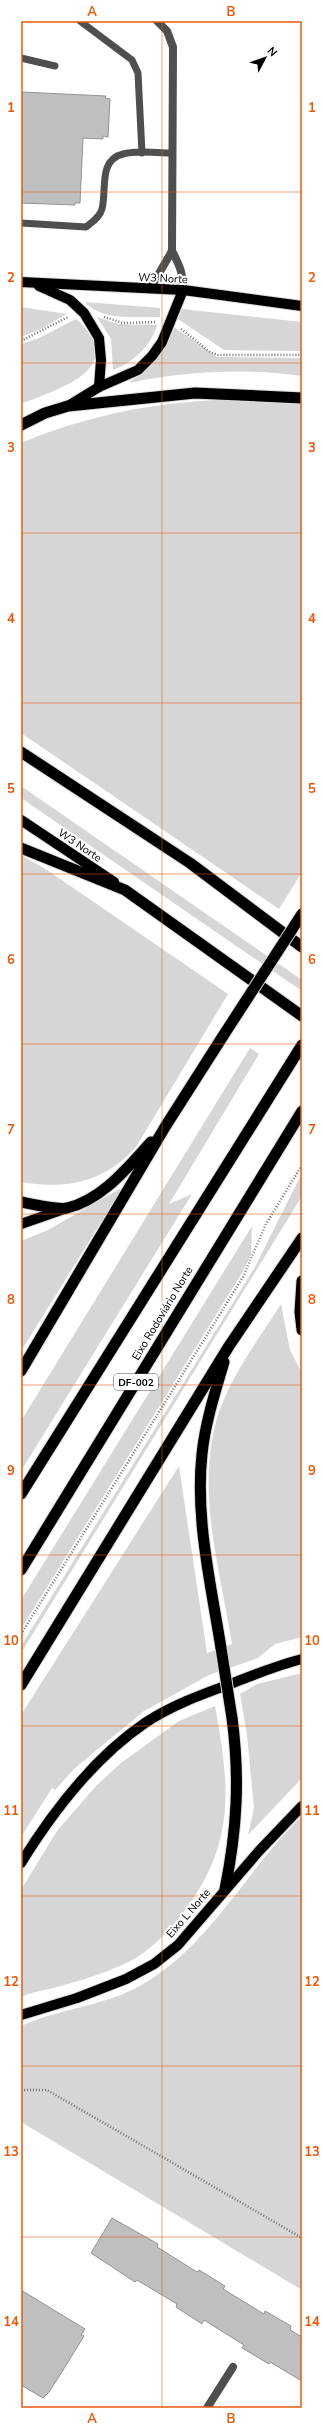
<svg xmlns="http://www.w3.org/2000/svg" width="323" height="2429" font-family="'Nunito Sans',sans-serif">
<style>
.green{fill:#d6d6d6}
.building{fill:#bfbfbf;stroke:#939393}
.lines{fill:none;stroke-linecap:round;stroke-linejoin:round}
.primary-casing{stroke:#dbdbdb;stroke-width:12}
.trunk-casing{stroke:#dbdbdb;stroke-width:13}
.path{stroke:#717171;stroke-width:2.5;stroke-dasharray:1 2;stroke-linecap:butt}
.service{stroke:#4f4f4f;stroke-width:7}
.minor{stroke:#4f4f4f;stroke-width:8}
.primary{stroke:#000;stroke-width:10}
.trunk{stroke:#000;stroke-width:11}
.trunk-bridge-casing{stroke:#dbdbdb;stroke-width:13;stroke-linecap:butt}
.trunk-bridge{stroke:#000;stroke-width:11}
.grid{fill:none;stroke:#e8590c;stroke-width:1;stroke-opacity:0.55}
.labels{text-anchor:middle;stroke-width:4;stroke-linejoin:round;paint-order:stroke}
.shield{fill:#fff;stroke:#4c4c4c;stroke-width:1}
.shield-label{font-size:10px;font-weight:bold;fill:#000}
.street-label{font-size:11px;fill:#000;stroke:#fff}
.neatline{fill:none;stroke:#e8590c;stroke-width:1.5}
.grid-label{font-size:13px;text-anchor:middle;font-weight:bold;fill:#e8590c}
</style>
<rect width="100%" height="100%" fill="#fff"/>
<g class="green">
<path d="M85 302 160 308V317C136 317 102 321 85 302Z"/>
<polygon points="21,307 67,314 41,329 21,337"/>
<polygon points="182,309 302,322 302,351 224,350 178,319"/>
<path d="M97 317 118 324 157 325C152 345 131 364 113 370L111 339Z"/>
<path d="M76 319C82 323 86 329 90 335 117 374 47 393 21 404V344L39 338Z"/>
<path d="M174 327 217 357 302 358V376C244 368 186 371 129 383L155 361Z"/>
<path d="M240 399 302 404V872L279 909 21 733V443C93 413 162 401 240 399Z"/>
<polygon points="21,786 302,980 302,991 21,798"/>
<path d="M21 855 47 870 228 994 136 1147C105 1182 66 1190 21 1182Z"/>
<polygon points="250,1048 259,1054 169,1204 192,1194 21,1471 21,1421"/>
<polygon points="302,1173 302,1196 21,1653 21,1646 255,1267"/>
<polygon points="123,1187 21,1351 21,1241 48,1230"/>
<polygon points="252,1226 251,1255 242,1273 21,1629 21,1600"/>
<path d="M281 1304 290 1350 302 1373V1637L275 1644 258 1658 209 1675 144 1711 75 1768 55 1790 52 1788 21 1837V1715L179 1466 207 1653 232 1644C220 1569 195 1489 218 1415 231 1375 259 1339 281 1304Z"/>
<polygon points="302,1673 302,1778 248,1835 254,1808 247,1735 240,1694 257,1684"/>
<path d="M215 1706C230 1788 236 1843 183 1913 168 1933 146 1955 122 1965 100 1975 76 1982 53 1988 42 1991 31 1992 21 1997V1890L57 1831 96 1786 121 1763 179 1721Z"/>
<path d="M302 1816V2290L21 2122V2026C58 2009 99 2007 136 1988 208 1950 245 1871 302 1816Z"/>
</g>
<g class="building">
<polygon points="21,92 106,96 105,98 110,99 108,137 103,136 103,139 83,138 80,203 75,203 75,205 21,203"/>
<polygon points="112,2218 158,2244 157,2247 197,2272 199,2270 225,2286 223,2289 264,2314 265,2311 291,2326 290,2330 302,2337 302,2381 270,2362 269,2364 242,2348 244,2345 204,2320 202,2324 176,2307 177,2304 137,2280 135,2282 91,2253"/>
<polygon points="21,2290 85,2329 81,2335 84,2336 60,2375 49,2392 43,2398 21,2385"/>
</g>
<g class="lines">
<defs>
<g id="primary">
<polyline points="21,282 183,290 302,306"/>
<polyline points="39,286 70,300 84,313 99,338 101,360 99,387"/>
<polyline points="68,406 99,387 138,370 152,356 162,342 183,290"/>
<polyline points="21,820 114,882"/>
<polyline points="21,1224 64,1209"/>
<path d="M21 1863C52 1813 95 1757 145 1723 172 1705 203 1694 233 1683 256 1674 278 1665 302 1659"/>
<polyline points="21,2015 77,1998 126,1979 154,1964 178,1945 259,1851 302,1806"/>
</g>
<g id="trunk">
<polyline points="21,425 45,413 68,406 195,393 302,398"/>
<polyline points="21,752 190,863 302,947"/>
<polyline points="21,848 125,890 302,1016"/>
<path d="M21 1202C31 1204 57 1210 67 1208 102 1200 128 1167 151 1142"/>
<polyline points="302,1281 300,1312 302,1330"/>
<polyline points="21,1371 165,1127 223,1036"/>
<polyline points="21,1494 302,1045"/>
<polyline points="21,1570 302,1111"/>
<path d="M221 1648C211 1585 195 1518 202 1454 205 1424 215 1392 224 1362"/>
<polyline points="21,1685 229,1346 302,1238"/>
<path d="M225 1889C237 1830 240 1778 232 1718"/>
</g>
</defs>
<use href="#primary" class="primary-casing"/>
<use href="#trunk" class="trunk-casing"/>
<g class="path">
<polyline points="104,317 123,323 156,322"/>
<polyline points="181,329 210,352 218,355 302,355"/>
<polyline points="21,341 68,317"/>
<polyline points="21,1634 243,1277 266,1224 302,1165"/>
<polyline points="21,2090 47,2090 302,2238"/>
</g>
<g class="service">
<polyline points="80,21 132,60 138,73 142,153"/>
<polyline points="21,58 55,66"/>
<path d="M21 223 86 227C92 222 100 217 102 209 107 190 98 160 123 154 138 150 156 153 172 153"/>
</g>
<g class="minor">
<path d="M172 251C179 264 184 275 183 290"/>
<polyline points="150,289 172,251 173,47 167,31 157,21"/>
<polyline points="207,2408 233,2367"/>
</g>
<use href="#primary" class="primary"/>
<use href="#trunk" class="trunk"/>
<defs>
<g id="trunk-bridge">
<polyline points="223,1036 302,914"/>
<polyline points="221,1648 232,1718"/>
</g>
</defs>
<use href="#trunk-bridge" class="trunk-bridge-casing"/>
<use href="#trunk-bridge" class="trunk-bridge"/>
</g>
<path class="grid" d="M162 21V2408M21 192H302M21 363H302M21 533H302M21 703H302M21 874H302M21 1044H302M21 1214H302M21 1385H302M21 1555H302M21 1726H302M21 1896H302M21 2066H302M21 2237H302"/>
<g class="labels">
<rect class="shield" x="114" y="1374" width="44" height="16" rx="3"/>
<g class="shield-label">
<text x="136" y="1386">DF-002</text>
</g>
<g class="street-label">
<text transform="translate(163 278) rotate(3)" y="4">W3 Norte</text>
<text transform="translate(80 845) rotate(34)" y="4">W3 Norte</text>
<text transform="translate(162 1313) rotate(-59)" y="4">Eixo Rodoviário Norte</text>
<text transform="translate(188 1913) rotate(-49)" y="4">Eixo L Norte</text>
</g>
</g>
<rect width="323" height="2429" fill="none" stroke="#ffffff" stroke-width="44"/>
<g transform="translate(265 58) rotate(49)" stroke="#ffffff" stroke-width="3" paint-order="stroke">
<path d="M0-3L7 15L0 10L-7 15Z" fill="#000000"/>
<text y="-6" font-size="11" font-weight="bold" text-anchor="middle" fill="#000000">N</text>
</g>
<rect x="22" y="22" width="279" height="2385" class="neatline"/>
<g class="grid-label">
<text x="92" y="16">A</text>
<text x="231" y="16">B</text>
<text x="11" y="112">1</text>
<text x="312" y="112">1</text>
<text x="11" y="282">2</text>
<text x="312" y="282">2</text>
<text x="11" y="452">3</text>
<text x="312" y="452">3</text>
<text x="11" y="623">4</text>
<text x="312" y="623">4</text>
<text x="11" y="793">5</text>
<text x="312" y="793">5</text>
<text x="11" y="964">6</text>
<text x="312" y="964">6</text>
<text x="11" y="1134">7</text>
<text x="312" y="1134">7</text>
<text x="11" y="1304">8</text>
<text x="312" y="1304">8</text>
<text x="11" y="1475">9</text>
<text x="312" y="1475">9</text>
<text x="11" y="1645">10</text>
<text x="312" y="1645">10</text>
<text x="11" y="1815">11</text>
<text x="312" y="1815">11</text>
<text x="11" y="1986">12</text>
<text x="312" y="1986">12</text>
<text x="11" y="2156">13</text>
<text x="312" y="2156">13</text>
<text x="11" y="2326">14</text>
<text x="312" y="2326">14</text>
<text x="92" y="2423">A</text>
<text x="231" y="2423">B</text>
</g>
</svg>
